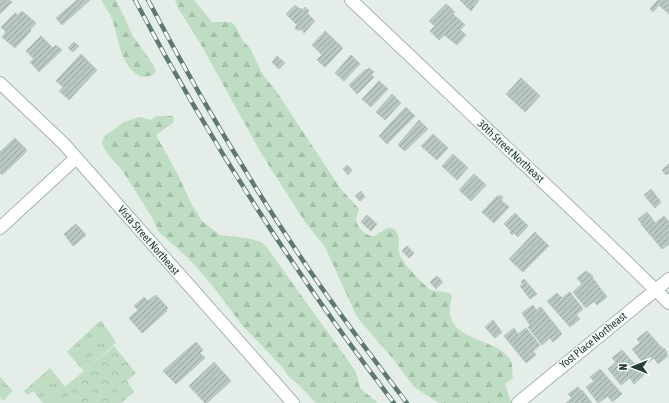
<svg xmlns="http://www.w3.org/2000/svg" width="669" height="403" font-family="'Asap Condensed',sans-serif">
<style>
.grass{fill:url(#grass-tufts)}
.forest{fill:url(#forest-firs)}
.park{fill:url(#park-crowns)}
.building{fill:url(#building-hatch);stroke:#b7c6be}
.lines{fill:none;stroke-linecap:round;stroke-linejoin:round}
.minor-casing{stroke:#a7b5af;stroke-width:14}
.minor{stroke:#fff;stroke-width:12}
.rail-casing{stroke:#5f7970;stroke-width:4.5}
.rail{stroke:#f5f9f7;stroke-width:3;stroke-dasharray:9;stroke-linecap:butt}
.labels{text-anchor:middle;stroke-width:3;stroke-linejoin:round;paint-order:stroke}
.street-label{font-size:11px;fill:#243e35;stroke:#f5f9f7}
</style>
<defs>
<pattern id="grass-tufts" width="24" height="20" patternUnits="userSpaceOnUse"><rect width="24" height="20" fill="#beddc3"/><path d="M3 7l-1-3M5 7V3M7 7l1-3M15 17l-1-3M17 17v-4M19 17l1-3" fill="none" stroke="#a3bfa8"/></pattern>
<pattern id="forest-firs" width="22" height="20" patternUnits="userSpaceOnUse"><rect width="22" height="20" fill="#beddc3"/><path d="M5 1l3.5 6h-7zM16 11l3.5 6h-7z" fill="#a3bfa8"/></pattern>
<pattern id="park-crowns" width="20" height="18" patternUnits="userSpaceOnUse"><rect width="20" height="18" fill="#beddc3"/><path d="M2 6a3 3 0 1 1 6 0M12 15a3 3 0 1 1 6 0" fill="none" stroke="#a3bfa8"/></pattern>
<pattern id="building-hatch" width="6" height="6" patternUnits="userSpaceOnUse"><rect width="6" height="6" fill="#b9c8c1"/><path d="M-1 1l2-2M0 6l6-6M5 7l2-2" fill="none" stroke="#96a49e"/></pattern>
</defs>
<rect width="100%" height="100%" fill="#e4ede8"/>
<g class="grass">
<polygon points="101,320 116,343 88,367 85,364 81,368 67,352"/>
<polygon points="50,368 78,403 43,403 33,391 27,395 24,391"/>
<polygon points="0,377 13,391 3,401 0,397"/>
</g>
<g class="forest">
<path d="M101 0H116L133 36 154 66 156 72 153 75C149 76 142 78 138 75 120 64 119 40 113 22 111 14 105 7 101 0Z"/>
<path d="M175 0H194L212 22H230L234 24 243 41 250 48 263 75 276 91 340 188 359 209C358 213 356 217 356 221 357 227 367 237 374 236 381 234 388 222 396 231 401 237 397 245 399 252 401 263 422 282 430 290L449 293 452 295C451 301 449 308 450 314 453 340 498 340 510 359 513 364 512 373 513 378L505 384 511 403H439L414 387 393 359 357 317 325 247 305 222 261 153 203 48 178 8Z"/>
<polygon points="159,116 172,116 174,119 173,123 157,134 157,137 178,175 191,203 202,221 220,235 247,238 261,242 267,247 270,252 352,366 356,372 360,388 378,403 316,403 300,386 288,376 284,369 242,325 212,285 189,259 159,232 153,219 122,170 107,153 102,144 103,139 106,135 124,122 140,117 151,120 155,117"/>
</g>
<polygon class="park" points="114,346 136,373 127,381 134,392 121,403 78,403 65,387 84,371 81,368 85,364 88,367"/>
<g class="building">
<polygon points="0,0 9,0 12,2 0,14"/>
<polygon points="77,0 90,0 62,25 56,18"/>
<polygon points="460,0 479,0 471,11"/>
<polygon points="658,0 669,0 669,14 659,5 653,12 650,9"/>
<polygon points="446,4 455,12 453,14 465,25 460,30 466,35 457,45 444,35 439,40 430,31 435,26 429,21"/>
<polygon points="295,5 300,9 301,8 303,10 305,7 309,11 307,13 315,21 304,33 301,29 299,31 295,28 297,25 286,14"/>
<polygon points="22,11 36,23 30,30 31,31 15,48 2,37 6,32 1,27 15,13 18,15"/>
<polygon points="325,31 343,48 325,67 317,60 322,55 312,45"/>
<polygon points="41,36 53,48 56,45 62,50 39,72 30,62 34,59 26,51"/>
<polygon points="74,42 79,46 73,52 68,48"/>
<polygon points="81,54 97,70 69,100 59,91 63,87 56,81"/>
<polygon points="351,55 360,64 344,81 335,73"/>
<polygon points="277,56 285,63 279,69 272,62"/>
<polygon points="369,68 374,72 371,75 374,77 357,94 349,85 366,69 367,70"/>
<polygon points="521,78 540,96 525,112 506,94"/>
<polygon points="379,81 388,89 371,107 362,99"/>
<polygon points="392,94 401,103 385,120 376,112"/>
<polygon points="406,107 415,116 387,144 379,136 383,132 383,131"/>
<polygon points="419,120 428,129 405,151 398,145"/>
<polygon points="433,134 448,148 437,160 421,146"/>
<polygon points="15,138 27,150 24,154 2,175 0,173 0,152"/>
<polygon points="453,154 468,168 457,180 442,166"/>
<polygon points="669,164 669,173 666,175 662,170"/>
<polygon points="347,165 352,170 348,175 343,169"/>
<polygon points="474,174 486,185 471,201 459,190"/>
<polygon points="651,189 661,202 655,208 644,195"/>
<polygon points="361,191 365,197 360,201 355,196"/>
<polygon points="500,195 503,197 501,200 509,207 494,223 482,212 497,196 499,197"/>
<polygon points="647,212 655,223 664,216 669,222 669,244 662,249 641,224 642,224 638,219"/>
<polygon points="515,213 528,226 518,237 514,233 512,235 510,232 511,231 504,224"/>
<polygon points="367,215 377,224 371,231 361,222"/>
<polygon points="76,224 86,235 73,246 64,234"/>
<polygon points="535,232 549,246 523,272 509,259"/>
<polygon points="407,246 414,253 409,258 402,251"/>
<polygon points="586,271 593,276 592,277 607,297 597,305 594,301 586,308 573,292 582,284 577,278"/>
<polygon points="437,276 443,282 436,289 430,282"/>
<polygon points="524,279 537,294 530,299 520,286 523,284 521,282"/>
<polygon points="570,292 583,309 576,315 580,319 570,327 547,301 557,293 562,298"/>
<polygon points="156,295 168,308 166,310 167,311 142,333 129,318 138,310 134,306 144,297 148,301"/>
<polygon points="533,305 536,310 541,307 562,334 553,342 550,338 542,345 528,327 530,325 522,313"/>
<polygon points="493,320 502,332 495,338 485,327"/>
<polygon points="514,328 518,334 526,328 540,345 533,351 536,355 526,363 504,336"/>
<polygon points="647,331 663,349 664,348 667,352 666,353 668,356 658,364 654,358 645,365 632,349 640,343 637,339"/>
<polygon points="196,342 203,350 200,353 205,358 176,384 163,371"/>
<polygon points="622,350 639,369 641,369 644,375 634,384 630,378 621,385 608,369 616,362 612,358"/>
<polygon points="214,362 231,381 207,403 205,403 189,386"/>
<polygon points="600,369 622,394 612,402 608,396 598,403 586,387 594,381 590,377"/>
<polygon points="578,387 581,391 582,390 592,403 566,403 572,398 568,394"/>
</g>
<g class="lines">
<defs>
<g id="minor">
<polyline points="351,0 600,236 669,303"/>
<polyline points="0,83 64,144 293,403"/>
<polyline points="0,228 76,158"/>
<polyline points="518,403 669,279"/>
</g>
</defs>
<use href="#minor" class="minor-casing"/>
<use href="#minor" class="minor"/>
<defs>
<g id="rail">
<path d="M135 0C210 142 296 275 394 403"/>
<path d="M148 0C197 93 251 184 310 271 341 316 374 360 407 403"/>
</g>
</defs>
<use href="#rail" class="rail-casing"/>
<use href="#rail" class="rail"/>
</g>
<g class="labels">
<g class="street-label">
<text transform="translate(511 151) rotate(43)" y="4">30th Street Northeast</text>
<text transform="translate(149 240) rotate(49)" y="4">Vista Street Northeast</text>
<text transform="translate(593 340) rotate(-39)" y="4">Yost Place Northeast</text>
</g>
</g>
<g transform="translate(633 367) rotate(270)" stroke="#f5f9f7" stroke-width="3" paint-order="stroke">
<path d="M0-3L7 15L0 10L-7 15Z" fill="#243e35"/>
<text y="-6" font-size="11" font-weight="bold" text-anchor="middle" fill="#243e35">N</text>
</g>
</svg>
